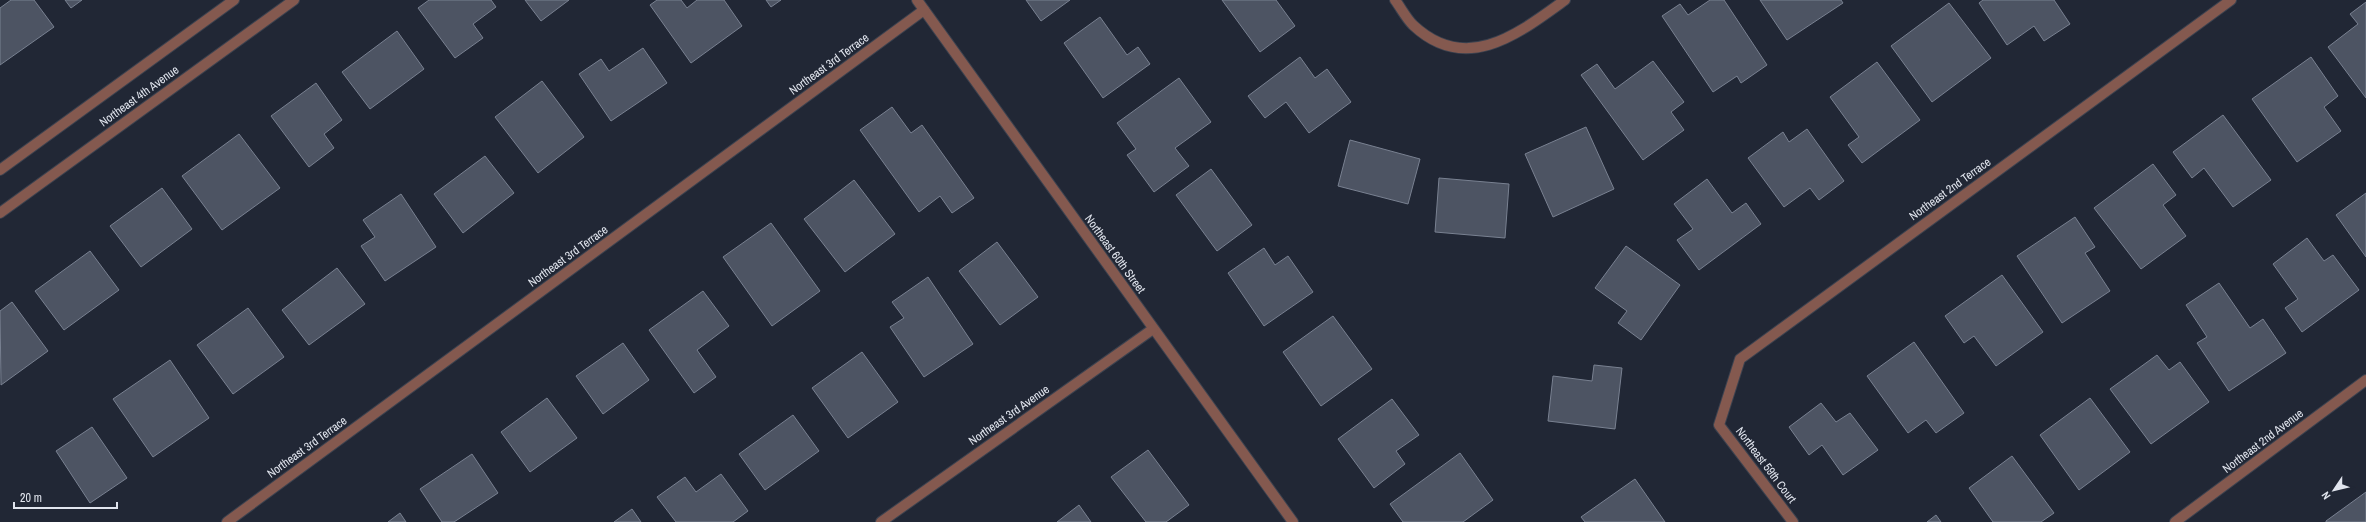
<svg xmlns="http://www.w3.org/2000/svg" width="2366" height="522" font-family="'Archivo Narrow',sans-serif">
<style>
.building{fill:#4d5463;stroke:#798191}
.lines{fill:none;stroke-linecap:round;stroke-linejoin:round}
.minor-casing{stroke:#3c424f;stroke-width:12}
.minor{stroke:#84594f;stroke-width:10}
.labels{text-anchor:middle;stroke-width:3;stroke-linejoin:round;paint-order:stroke}
.street-label{font-size:12px;fill:#e1e5ee;stroke:#212735}
</style>
<rect width="100%" height="100%" fill="#212735"/>
<g class="building">
<polygon points="11,0 34,0 54,27 0,65 0,8"/>
<polygon points="65,0 82,0 71,8"/>
<polygon points="429,0 491,0 496,7 473,24 483,38 455,58 418,8"/>
<polygon points="525,0 569,0 541,21"/>
<polygon points="657,0 681,0 687,8 697,0 724,0 742,26 691,63 650,5"/>
<polygon points="766,0 781,0 771,7"/>
<polygon points="1026,0 1070,0 1041,21"/>
<polygon points="1222,0 1276,0 1295,26 1260,52"/>
<polygon points="1710,0 1724,0 1767,65 1741,83 1737,76 1713,92 1662,16 1680,4 1688,15"/>
<polygon points="1760,0 1841,0 1843,3 1787,40"/>
<polygon points="1983,0 2054,0 2070,24 2044,41 2034,26 2007,45 1979,3"/>
<polygon points="2366,2 2366,98 2328,47 2358,24 2350,14"/>
<polygon points="1949,3 1991,58 1932,102 1891,46"/>
<polygon points="1100,17 1127,55 1138,47 1150,64 1103,98 1064,43"/>
<polygon points="397,31 424,69 370,109 342,72"/>
<polygon points="643,48 667,83 611,121 579,74 601,59 609,71"/>
<polygon points="1300,57 1315,78 1327,69 1351,102 1309,133 1286,102 1265,118 1248,96"/>
<polygon points="2311,57 2338,96 2324,107 2341,131 2297,162 2252,99"/>
<polygon points="1653,61 1684,102 1671,112 1684,130 1643,160 1581,75 1597,64 1615,89"/>
<polygon points="1877,62 1920,120 1862,163 1848,145 1859,137 1830,97"/>
<polygon points="1179,78 1211,122 1175,148 1189,166 1154,192 1127,155 1136,149 1117,123"/>
<polygon points="542,81 584,137 538,173 495,117"/>
<polygon points="316,83 342,120 324,134 334,148 309,167 271,116"/>
<polygon points="892,107 911,133 922,125 974,198 952,213 940,196 919,212 860,130"/>
<polygon points="2223,115 2271,180 2233,207 2204,168 2192,178 2173,152"/>
<polygon points="1586,127 1614,189 1553,217 1525,154"/>
<polygon points="1807,129 1844,181 1819,200 1810,188 1784,207 1748,158 1783,132 1789,142"/>
<polygon points="239,134 280,188 222,230 182,176"/>
<polygon points="1350,140 1420,159 1408,204 1338,186"/>
<polygon points="485,156 514,193 463,233 434,194"/>
<polygon points="2153,164 2176,195 2163,205 2186,236 2141,269 2094,208"/>
<polygon points="1211,169 1252,225 1217,251 1176,195"/>
<polygon points="1439,178 1509,184 1505,238 1435,232"/>
<polygon points="1707,179 1732,213 1746,203 1761,224 1699,270 1677,240 1693,229 1674,204"/>
<polygon points="854,180 895,234 845,272 804,219"/>
<polygon points="162,188 192,229 141,267 110,226"/>
<polygon points="2366,193 2366,257 2336,215"/>
<polygon points="401,194 436,247 385,281 361,246 375,237 363,220"/>
<polygon points="2075,217 2095,247 2085,253 2110,291 2062,323 2017,256"/>
<polygon points="771,223 820,291 772,326 723,257"/>
<polygon points="2307,238 2324,261 2333,255 2359,290 2302,332 2285,308 2298,299 2273,264"/>
<polygon points="997,242 1038,297 1000,325 959,271"/>
<polygon points="1626,246 1680,285 1641,340 1618,323 1627,311 1595,288"/>
<polygon points="1264,248 1275,265 1288,256 1313,292 1264,326 1228,273"/>
<polygon points="90,251 119,290 64,330 35,291"/>
<polygon points="337,268 365,304 309,345 282,310"/>
<polygon points="2002,275 2043,332 1996,366 1974,336 1964,343 1945,316"/>
<polygon points="928,277 973,344 924,377 890,327 904,318 892,302"/>
<polygon points="2219,283 2250,328 2263,319 2286,353 2229,391 2197,343 2207,337 2186,305"/>
<polygon points="703,291 729,326 697,350 716,377 694,393 649,330"/>
<polygon points="12,302 48,351 1,385 0,311"/>
<polygon points="248,308 284,357 233,394 197,345"/>
<polygon points="1333,316 1372,369 1321,406 1283,352"/>
<polygon points="1914,342 1964,413 1936,433 1926,420 1908,433 1867,376"/>
<polygon points="623,343 649,380 603,414 576,376"/>
<polygon points="862,352 898,402 848,438 812,388"/>
<polygon points="2157,355 2169,370 2180,362 2209,402 2151,444 2110,389"/>
<polygon points="170,360 209,418 153,457 113,399"/>
<polygon points="1594,365 1622,368 1615,429 1548,421 1553,376 1592,381"/>
<polygon points="547,398 577,438 530,472 501,432"/>
<polygon points="2090,398 2130,452 2079,490 2040,435"/>
<polygon points="1392,399 1419,435 1396,451 1405,464 1374,488 1338,439"/>
<polygon points="1821,403 1836,422 1850,413 1878,450 1843,475 1822,445 1809,455 1789,427"/>
<polygon points="793,415 819,451 765,490 739,454"/>
<polygon points="92,427 127,478 90,503 56,451"/>
<polygon points="1148,450 1189,505 1166,522 1146,522 1111,477"/>
<polygon points="1460,453 1493,500 1463,522 1403,522 1390,504"/>
<polygon points="472,454 498,493 454,522 442,522 420,489"/>
<polygon points="2012,456 2054,513 2041,522 1993,522 1969,488"/>
<polygon points="721,474 748,511 733,522 676,522 657,497 685,477 696,492"/>
<polygon points="1635,479 1665,522 1585,522 1581,517"/>
<polygon points="2366,492 2366,522 2326,522 2326,521"/>
<polygon points="1079,505 1091,522 1057,522"/>
<polygon points="632,509 641,522 614,522"/>
<polygon points="400,513 406,522 388,522"/>
<polygon points="1936,515 1941,522 1927,522"/>
</g>
<g class="lines">
<defs>
<g id="minor">
<polyline points="917,0 1293,522"/>
<path d="M1395 0C1401 8 1406 18 1413 25 1466 75 1518 34 1565 0"/>
<polyline points="0,170 234,0"/>
<polyline points="0,213 294,0"/>
<polyline points="227,522 924,10"/>
<polyline points="881,522 1153,329"/>
<polyline points="1793,522 1719,425 1740,359 2231,0"/>
<polyline points="2175,522 2366,380"/>
</g>
</defs>
<use href="#minor" class="minor-casing"/>
<use href="#minor" class="minor"/>
</g>
<g class="labels">
<g class="street-label">
<text transform="translate(829 64) rotate(-36)" y="4">Northeast 3rd Terrace</text>
<text transform="translate(139 96) rotate(-36)" y="4">Northeast 4th Avenue</text>
<text transform="translate(1950 189) rotate(-36)" y="4">Northeast 2nd Terrace</text>
<text transform="translate(1115 254) rotate(54)" y="4">Northeast 60th Street</text>
<text transform="translate(568 256) rotate(-36)" y="4">Northeast 3rd Terrace</text>
<text transform="translate(1009 415) rotate(-35)" y="4">Northeast 3rd Avenue</text>
<text transform="translate(2263 441) rotate(-37)" y="4">Northeast 2nd Avenue</text>
<text transform="translate(307 447) rotate(-36)" y="4">Northeast 3rd Terrace</text>
<text transform="translate(1766 465) rotate(53)" y="4">Northeast 59th Court</text>
</g>
</g>
<g transform="translate(2334 490) rotate(235)" stroke="#212735" stroke-width="3" paint-order="stroke">
<path d="M0-3L7 15L0 10L-7 15Z" fill="#e1e5ee"/>
<text y="-6" font-size="11" font-weight="bold" text-anchor="middle" fill="#e1e5ee">N</text>
</g>
<path d="M14 502v6h103v-6" fill="none" stroke="#e1e5ee" stroke-width="2"/>
<text x="20" y="502" font-size="12" fill="#e1e5ee" stroke="#212735" stroke-width="3" paint-order="stroke">20 m</text>
</svg>
